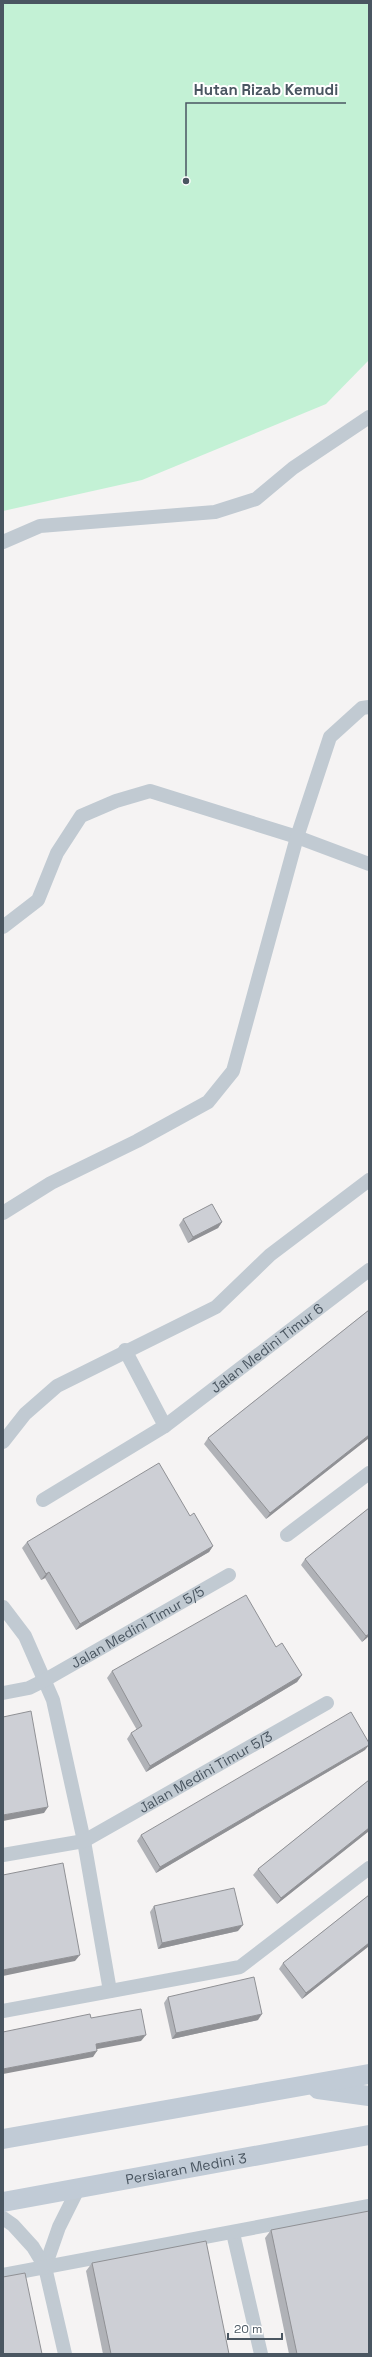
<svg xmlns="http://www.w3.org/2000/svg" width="372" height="2357" font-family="'Space Grotesk',sans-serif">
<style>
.green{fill:#c3f1d5}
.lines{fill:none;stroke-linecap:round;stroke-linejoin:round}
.street{stroke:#c1cad2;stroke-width:14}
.secondary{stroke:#c1cbd6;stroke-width:20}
.wall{fill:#b0b2b7}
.shaded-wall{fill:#909195}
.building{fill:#cdcfd5;stroke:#909195}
.labels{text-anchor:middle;stroke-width:4;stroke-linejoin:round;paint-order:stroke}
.street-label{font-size:14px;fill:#4a5661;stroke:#fff}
.leader{fill:none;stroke:#4a5661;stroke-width:1.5}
.callout-dot{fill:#4a5661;stroke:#fff;stroke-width:1.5}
.callout-label{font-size:15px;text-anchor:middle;font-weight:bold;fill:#4a5661;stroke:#fff;stroke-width:4;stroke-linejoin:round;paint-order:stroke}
</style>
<rect width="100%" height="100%" fill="#f5f3f3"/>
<polygon class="green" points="3,3 369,3 369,360 326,404 142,480 3,511"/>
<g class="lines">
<g class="street">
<polyline points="3,542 40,526 215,512 256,499 293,468 369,417"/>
<polyline points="3,927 38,900 57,853 81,816 116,801 150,791 297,837 369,864"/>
<polyline points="3,1213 51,1183 137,1141 208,1102 233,1071 297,837 330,737 362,708 369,707"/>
<polyline points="125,1350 165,1426"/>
<polyline points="3,1442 25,1414 57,1386 216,1307 270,1255 369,1180"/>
<path id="s1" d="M43 1500 165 1426 369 1270"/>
<polyline points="287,1535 369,1473"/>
<polyline points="3,1607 25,1636 53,1700 84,1841 110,1991"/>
<path id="s2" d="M3 1693 29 1688 45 1680 229 1575"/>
<path id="s3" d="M3 1855 84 1841 327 1703"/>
<polyline points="3,2011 240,1967 369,1868"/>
<polyline points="3,2218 13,2225 33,2247 45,2267 65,2354"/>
<polyline points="233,2233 261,2354"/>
<polyline points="45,2267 59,2227 78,2189"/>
<polyline points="3,2275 369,2206"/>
</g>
<g class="secondary">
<polyline points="318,2089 369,2096"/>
<polyline points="3,2139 369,2074"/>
<path id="s4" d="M3 2202 369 2135"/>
</g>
</g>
<g class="wall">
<polygon points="183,1219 222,1222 218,1228 188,1243 179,1225"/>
<polygon points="369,1310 369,1438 266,1519 204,1444 208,1438"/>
<polygon points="369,1508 369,1636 362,1642 301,1565 305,1559"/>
<polygon points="190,1516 213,1546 209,1552 76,1630 45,1578 41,1580 22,1548 27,1542"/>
<polygon points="276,1647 302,1675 297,1682 146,1772 127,1739 131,1733 137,1730 107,1678 112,1671"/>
<polygon points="365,1750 156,1873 137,1841 141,1835"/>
<polygon points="369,1780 369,1831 277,1904 253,1875 258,1869"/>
<polygon points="369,1895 369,1946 302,1999 279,1969 283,1963"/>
<polygon points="154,1906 238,1931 158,1949 150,1912"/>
<polygon points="168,1997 258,2020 172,2039 164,2003"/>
<polygon points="271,2230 369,2354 289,2354 265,2238"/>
<polygon points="92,2263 229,2354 103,2354 86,2271"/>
</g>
<g class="shaded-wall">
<polygon points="222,1222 218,1228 188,1243 193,1237"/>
<polygon points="369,1435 369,1438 266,1519 270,1513"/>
<polygon points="213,1546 209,1552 76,1630 80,1624"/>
<polygon points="49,1572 45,1578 41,1580 46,1574"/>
<polygon points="369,1634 369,1636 362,1642 366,1636"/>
<polygon points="302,1675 297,1682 146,1772 150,1766"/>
<polygon points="369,1745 365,1750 156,1873 160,1867"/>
<polygon points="48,1807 44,1813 3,1821 3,1815"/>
<polygon points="369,1828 369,1831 277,1904 281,1898"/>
<polygon points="243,1925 238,1931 158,1949 162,1943"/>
<polygon points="369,1943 369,1946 302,1999 306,1993"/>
<polygon points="80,1955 75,1961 3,1976 3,1970"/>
<polygon points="262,2014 258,2020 172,2039 176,2033"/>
<polygon points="146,2035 141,2041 92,2050 96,2044"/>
<polygon points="97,2051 93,2057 3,2074 3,2069"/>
</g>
<g class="building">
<polygon points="212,1204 222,1222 193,1237 183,1219"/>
<polygon points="369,1310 369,1435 270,1513 208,1438"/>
<polygon points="159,1463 190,1516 194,1513 213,1546 80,1624 49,1572 46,1574 27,1542"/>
<polygon points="369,1508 369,1634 366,1636 305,1559"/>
<polygon points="246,1595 276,1647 282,1643 302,1675 150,1766 131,1733 142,1726 112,1671"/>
<polygon points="31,1711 48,1807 3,1815 3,1717"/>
<polygon points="351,1712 369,1743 369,1745 160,1867 141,1835"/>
<polygon points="369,1780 369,1828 281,1898 258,1869"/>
<polygon points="63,1863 80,1955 3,1970 3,1875"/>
<polygon points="234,1888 243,1925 162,1943 154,1906"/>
<polygon points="369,1895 369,1943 306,1993 283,1963"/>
<polygon points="254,1977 262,2014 176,2033 168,1997"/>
<polygon points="141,2009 146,2035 96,2044 97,2051 3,2069 3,2032 90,2014 91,2018"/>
<polygon points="369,2211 369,2354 297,2354 271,2230"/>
<polygon points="206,2241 229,2354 111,2354 92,2263"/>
<polygon points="25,2273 42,2354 3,2354 3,2277"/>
</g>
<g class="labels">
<g class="street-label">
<text dy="5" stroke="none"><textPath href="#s1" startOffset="271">Jalan Medini Timur 6</textPath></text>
<text dy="5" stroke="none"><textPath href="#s2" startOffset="151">Jalan Medini Timur 5/5</textPath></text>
<text dy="5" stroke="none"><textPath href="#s3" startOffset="222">Jalan Medini Timur 5/3</textPath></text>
<text dy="5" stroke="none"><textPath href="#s4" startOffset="186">Persiaran Medini 3</textPath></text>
</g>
</g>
<path class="leader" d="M186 181L186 103H346"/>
<circle class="callout-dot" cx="186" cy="181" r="4"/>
<g class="callout-label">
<text x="266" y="95">Hutan Rizab Kemudi</text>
</g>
<rect width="372" height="2357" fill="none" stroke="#4a5661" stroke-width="8"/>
<path d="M228 2333v6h54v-6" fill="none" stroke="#4a5661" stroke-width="2"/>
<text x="234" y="2333" font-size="12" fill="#4a5661" stroke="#ffffff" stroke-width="3" paint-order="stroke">20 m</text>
</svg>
